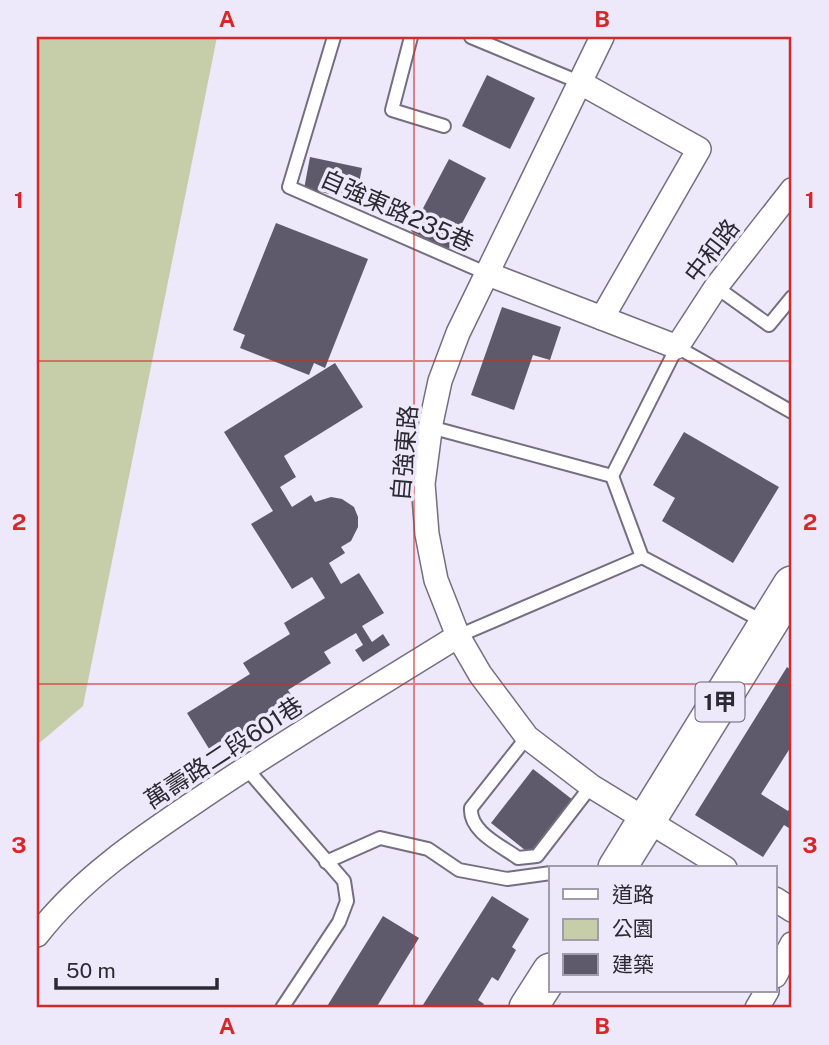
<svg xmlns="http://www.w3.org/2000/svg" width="829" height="1045" font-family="'Public Sans','Noto Sans TC',sans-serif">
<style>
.green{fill:#c5cda9}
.building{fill:#5e5a6b}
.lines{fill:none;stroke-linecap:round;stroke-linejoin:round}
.lane-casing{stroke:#746e7f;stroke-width:16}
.street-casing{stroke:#746e7f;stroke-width:26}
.primary-casing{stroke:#746e7f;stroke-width:40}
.lane{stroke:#fff;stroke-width:12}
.street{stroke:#fff;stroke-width:23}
.primary{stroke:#fff;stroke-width:37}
.grid{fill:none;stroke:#d62828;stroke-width:2;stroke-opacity:0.55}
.labels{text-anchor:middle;stroke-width:7;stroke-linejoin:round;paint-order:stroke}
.shield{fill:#eee8fb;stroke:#66636e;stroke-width:2}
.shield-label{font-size:23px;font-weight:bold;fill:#2c2a31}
.street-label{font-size:24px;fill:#2c2a31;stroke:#eee8fb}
.neatline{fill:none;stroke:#d62828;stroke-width:2.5}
.grid-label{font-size:23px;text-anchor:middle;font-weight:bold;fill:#d62828}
</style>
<rect width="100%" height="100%" fill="#eee8fb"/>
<polygon class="green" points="37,37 217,37 83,706 37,745"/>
<g class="building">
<polygon points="487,75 535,98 510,149 462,126"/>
<polygon points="310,157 362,168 356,199 304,189"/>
<polygon points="449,159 486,178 448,250 411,231"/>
<polygon points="276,223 368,259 325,368 314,363 309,375 240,348 245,335 233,330"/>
<polygon points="502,307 561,327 550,360 533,355 514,410 471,395"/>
<polygon points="335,363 363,407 284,456 296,477 280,487 292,507 311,495 315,502 331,497 342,499 354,507 358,517 358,527 351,541 341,547 345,553 329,563 341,584 359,573 384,613 362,626 372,642 383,634 390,645 363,662 355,650 363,645 356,633 324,652 331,663 288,690 295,701 211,752 187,713 250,674 243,663 290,634 284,623 325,598 312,577 292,589 251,524 273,511 224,432"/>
<polygon points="684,432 779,487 733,563 662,521 675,498 653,485"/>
<polygon points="787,667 792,671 792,745 761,794 788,811 792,805 792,830 784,825 763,857 695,815"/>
<polygon points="533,769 573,800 530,854 491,823"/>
<polygon points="492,896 529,919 512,947 516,950 498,981 492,977 478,1000 484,1004 481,1008 421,1008"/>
<polygon points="383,916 419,938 376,1008 326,1008"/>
</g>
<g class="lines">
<defs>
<g id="lane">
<polyline points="334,37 289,187 488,274"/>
<polyline points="411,37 392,110 444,126"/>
<polyline points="471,37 579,82"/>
<polyline points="716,287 769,325 792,297"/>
<polyline points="430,427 612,476 677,347 792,412"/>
<polyline points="612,476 642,557 766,623"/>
<polyline points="458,636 642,557"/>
<path d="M527 737 471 808C469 832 502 846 518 858L537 856 591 786"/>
<polyline points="246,768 344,881 347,901 339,922 282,1008"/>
<polyline points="326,862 380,838 428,849 459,870 507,879 551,873"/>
</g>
<g id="street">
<polyline points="602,37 458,333 440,381 431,423 423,484 427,534 436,580 458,636 480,674 527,737 591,786 725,868"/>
<polyline points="579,82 699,149 602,318"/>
<polyline points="488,274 677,347 716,287 792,190"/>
<polyline points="775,899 792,910"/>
<path d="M37 935C82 877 143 837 204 796 287 740 373 689 458 636"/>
<polyline points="775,976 792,944"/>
<polyline points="757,1008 767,991"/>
</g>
<g id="primary">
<polyline points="617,868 792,585"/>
<polyline points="528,1008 551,972"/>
</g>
</defs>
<use href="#lane" class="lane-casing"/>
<use href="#street" class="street-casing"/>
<use href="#primary" class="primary-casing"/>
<use href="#lane" class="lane"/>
<use href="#street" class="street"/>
<use href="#primary" class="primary"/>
</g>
<path class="grid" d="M414 37V1008M37 361H792M37 684H792"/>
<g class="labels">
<rect class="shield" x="695.5" y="682.5" width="49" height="39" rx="5"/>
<g class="shield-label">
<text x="720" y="710">1甲</text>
</g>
<g class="street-label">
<text transform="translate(397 211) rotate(24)" y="8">自強東路235巷</text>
<text transform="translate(712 251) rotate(-52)" y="8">中和路</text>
<text transform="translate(405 453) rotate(-85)" y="8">自強東路</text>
<text transform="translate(224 753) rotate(-33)" y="8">萬壽路二段601巷</text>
</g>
</g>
<rect width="829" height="1045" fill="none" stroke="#eee8fb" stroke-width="77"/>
<rect x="549" y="866" width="228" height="126" fill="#eee8fb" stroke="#a09caa" stroke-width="2"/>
<rect x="563" y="889" width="35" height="10" fill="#ffffff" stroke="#a09caa" stroke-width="2"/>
<text x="612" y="902" font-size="21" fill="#2c2a31">道路</text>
<rect x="563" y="919" width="35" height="21" fill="#c5cda9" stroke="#a09caa" stroke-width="2"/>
<text x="612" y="936" font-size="21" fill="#2c2a31">公園</text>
<rect x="563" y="954" width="35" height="21" fill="#5e5a6b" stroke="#a09caa" stroke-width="2"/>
<text x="612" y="972" font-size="21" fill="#2c2a31">建築</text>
<path d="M56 978v10h161v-10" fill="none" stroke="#2c2a31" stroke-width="3.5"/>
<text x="66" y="978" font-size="21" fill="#2c2a31" stroke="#eee8fb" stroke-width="5" paint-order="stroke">50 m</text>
<rect x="38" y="38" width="752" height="968" class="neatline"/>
<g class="grid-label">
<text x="227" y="27">A</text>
<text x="602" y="27">B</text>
<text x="19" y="208">1</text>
<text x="810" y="208">1</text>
<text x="19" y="530">2</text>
<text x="810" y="530">2</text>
<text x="19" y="853">3</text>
<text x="810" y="853">3</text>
<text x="227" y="1034">A</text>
<text x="602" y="1034">B</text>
</g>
</svg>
